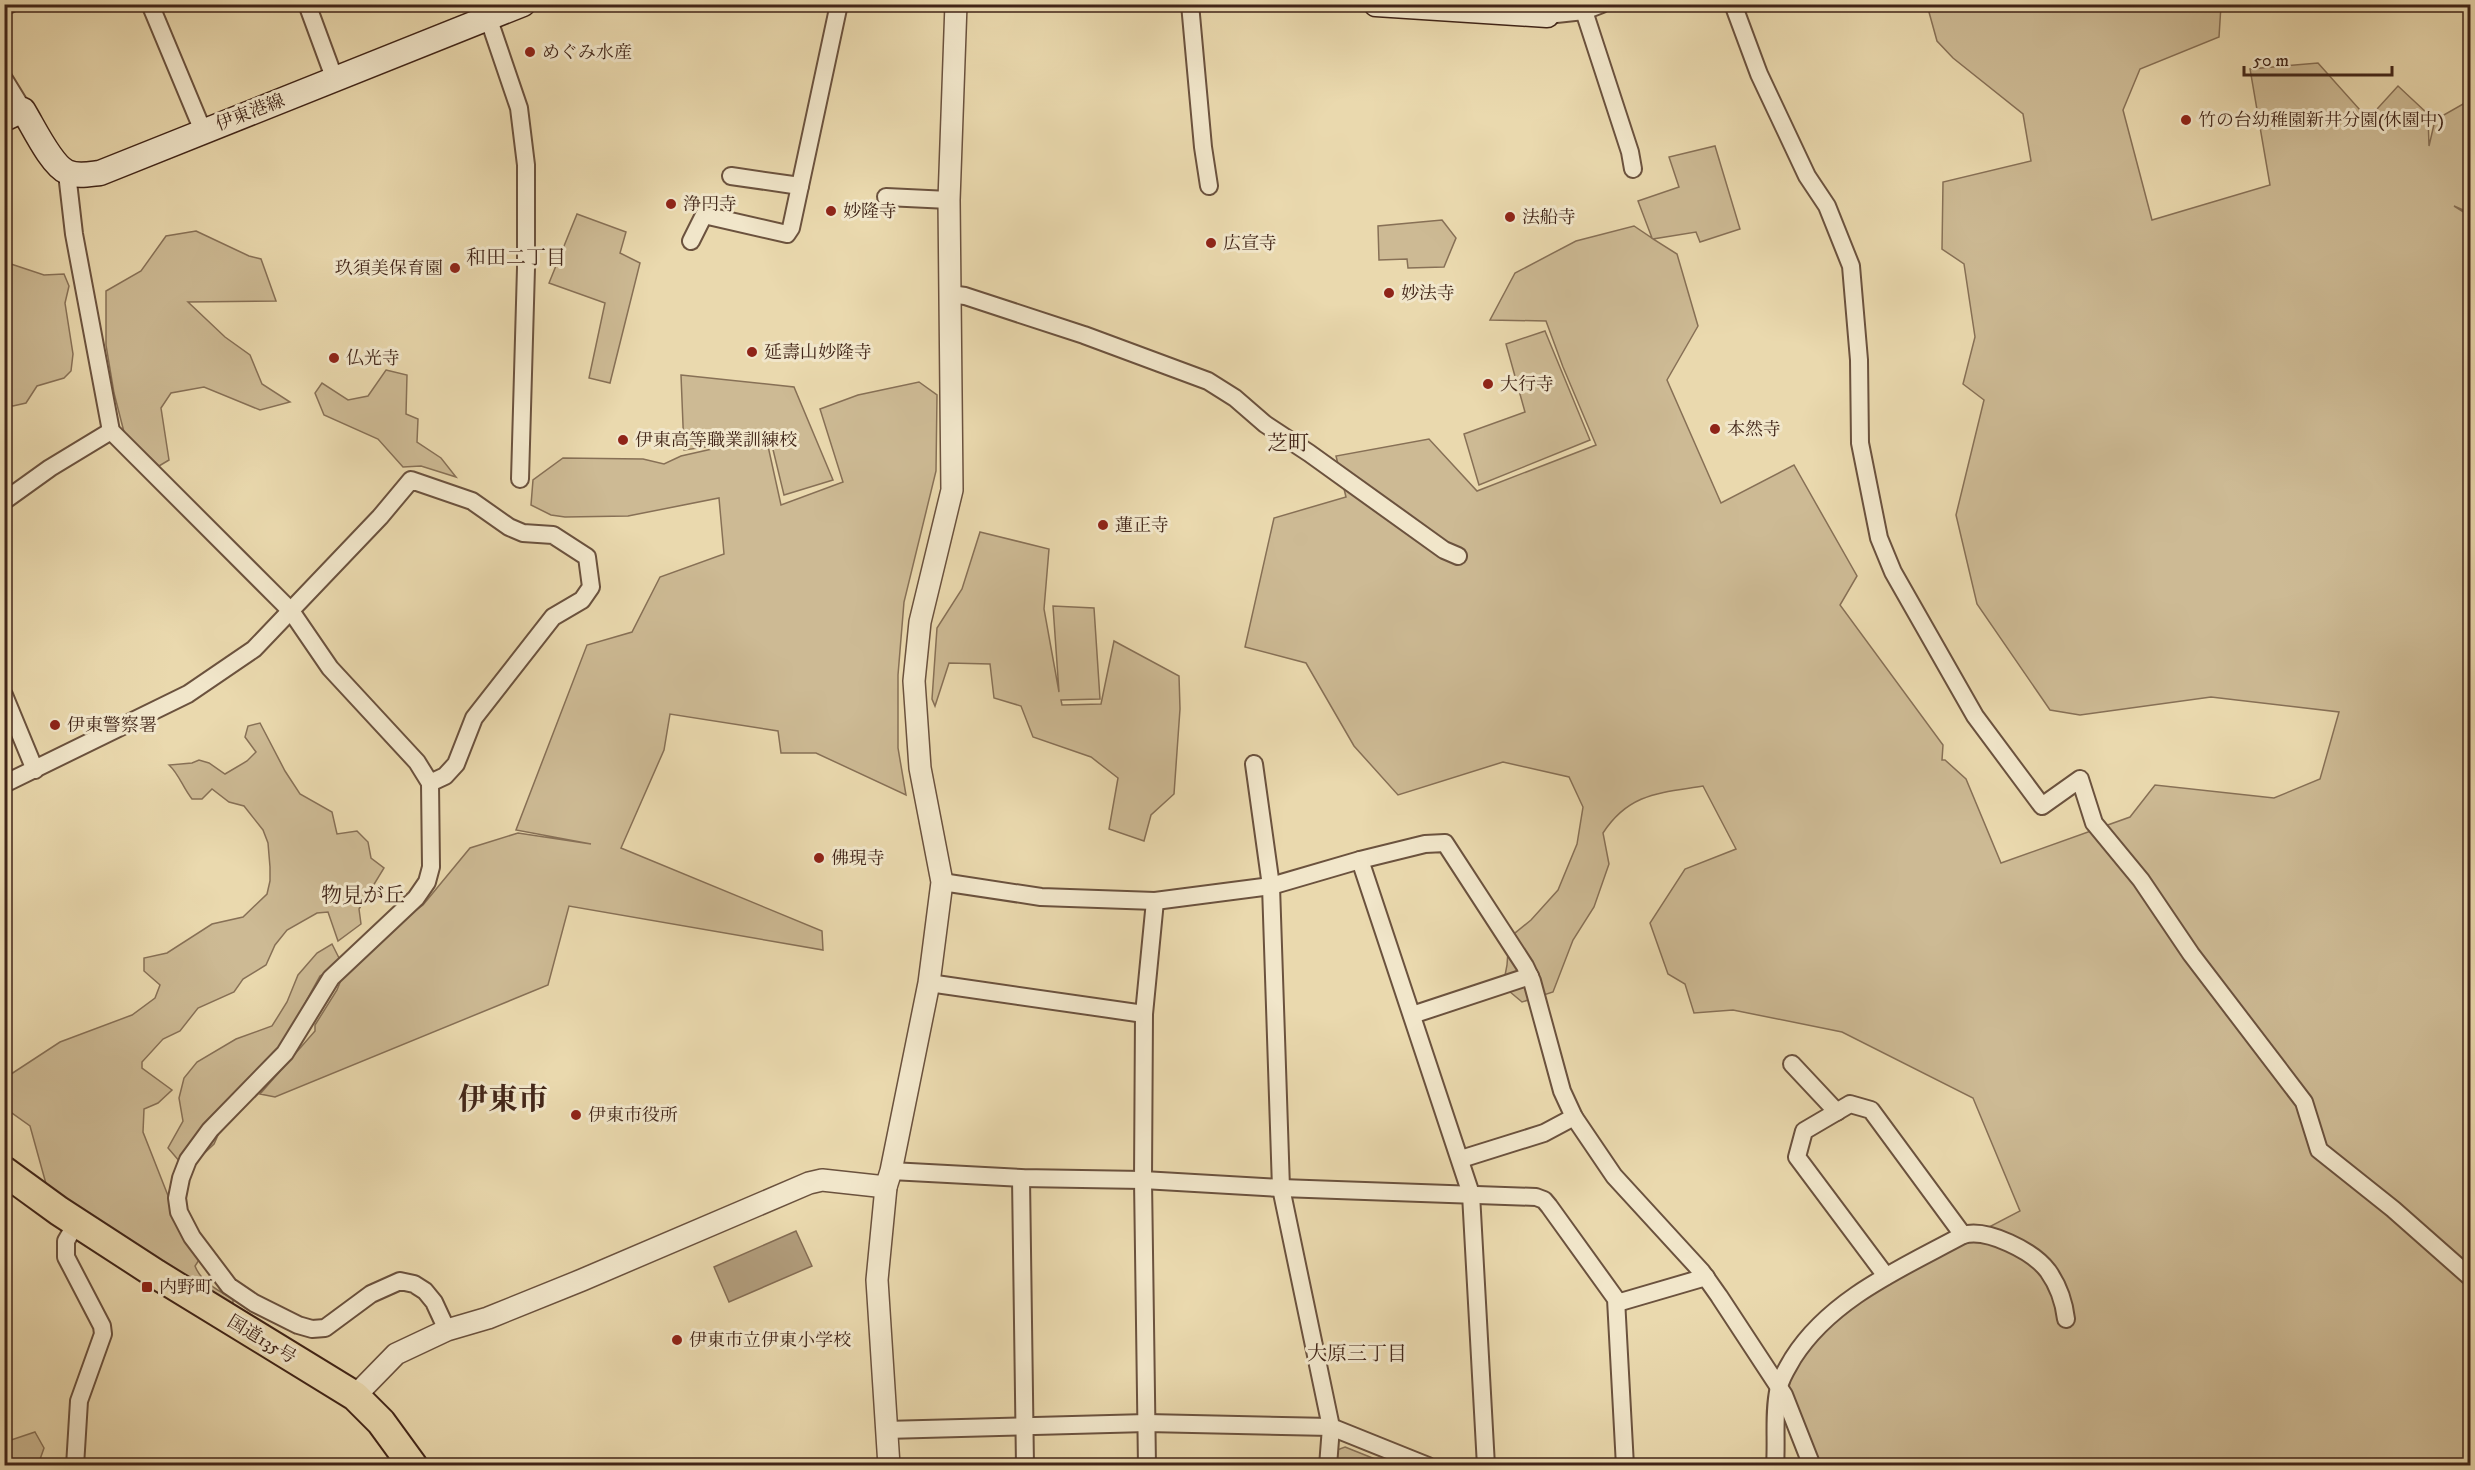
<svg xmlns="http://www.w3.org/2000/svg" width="2475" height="1470" font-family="'IM FELL DW Pica','Noto Serif JP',serif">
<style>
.green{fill:#cdba94;stroke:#877056;stroke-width:1.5}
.water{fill:#b19c7b;stroke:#846c53;stroke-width:1.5}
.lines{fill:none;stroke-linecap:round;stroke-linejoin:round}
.minor-casing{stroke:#6b523e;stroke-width:20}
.tertiary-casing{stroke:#6b523e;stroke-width:24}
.secondary-casing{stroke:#412518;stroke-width:27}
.trunk-casing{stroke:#412518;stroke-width:32}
.minor{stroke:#f1e6ca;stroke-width:16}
.tertiary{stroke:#f1e6ca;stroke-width:21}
.secondary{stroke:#f1e6ca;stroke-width:24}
.trunk{stroke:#ead9ae;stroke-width:28}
.poi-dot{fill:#8f2418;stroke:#f1e6ca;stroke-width:2}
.labels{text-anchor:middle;stroke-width:6;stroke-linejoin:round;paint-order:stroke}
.poi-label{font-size:18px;fill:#412518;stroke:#f1e6ca;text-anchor:start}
.street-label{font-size:18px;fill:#412518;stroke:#f1e6ca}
.neighbourhood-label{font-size:20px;fill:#412518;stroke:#f1e6ca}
.quarter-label{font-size:21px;fill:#412518;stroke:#f1e6ca}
.town-label{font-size:30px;font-weight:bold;fill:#412518;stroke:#f1e6ca}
</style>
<rect width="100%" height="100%" fill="#ead9ae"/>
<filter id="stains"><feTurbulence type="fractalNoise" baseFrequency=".00333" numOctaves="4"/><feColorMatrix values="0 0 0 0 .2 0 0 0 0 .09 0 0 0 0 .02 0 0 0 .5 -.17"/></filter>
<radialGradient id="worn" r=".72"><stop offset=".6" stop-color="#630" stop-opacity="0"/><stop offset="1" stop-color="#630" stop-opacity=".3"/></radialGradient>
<g class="green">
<path d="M1927 5H2221L2219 37 2140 69 2123 110 2152 220 2270 185 2250 69 2318 63 2368 119 2398 86 2428 114 2429 146 2435 120 2470 100V213L2454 206 2470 216V1465H1814L1787 1400 1794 1358 1842 1309 1922 1262 2020 1211 1973 1098 1842 1032 1733 1010 1694 1013 1685 984 1668 974 1650 923 1685 869 1736 849 1703 786C1660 793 1629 793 1603 833L1609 864 1594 907 1573 940 1553 992 1522 1002 1503 986 1507 965 1509 938 1531 920 1558 890 1577 844 1583 807 1569 777 1503 762 1398 795 1354 746 1306 663 1245 647 1274 518 1346 497 1336 456 1429 439 1477 491 1596 445 1563 367 1546 321 1490 320 1515 273 1576 241 1634 226 1652 238 1638 201 1679 187 1669 157 1715 146 1740 229 1700 242 1696 232 1653 239 1677 254 1698 326 1667 380 1721 503 1794 465 1857 576 1840 605 1943 745 1942 760H1945L1966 779 2001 863 2130 817 2155 785 2274 798 2320 779 2339 712 2211 697 2080 715 2050 710 1977 604 1956 515 1984 400 1963 384 1975 337 1964 264 1942 249 1943 182 2031 161 2023 114 1953 58 1937 41Z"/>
<polygon points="577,214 626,232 620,253 640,263 610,383 589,378 605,303 549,283"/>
<polygon points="1442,220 1456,238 1444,267 1408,268 1407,259 1379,260 1378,226"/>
<polygon points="196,231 249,256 261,259 276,301 188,302 225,337 250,355 262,384 290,402 260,410 204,387 171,393 161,408 169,460 159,466 124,432 114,393 106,345 106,291 141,271 166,236"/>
<polygon points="5,262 44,275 64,274 69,286 65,303 73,354 71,371 64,378 37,386 26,403 13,406 5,403"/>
<polygon points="1545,331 1590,440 1479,485 1464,434 1525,412 1506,344"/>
<polygon points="386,370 407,375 406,414 418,419 417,442 441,458 456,477 421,466 403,467 378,439 324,415 315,393 322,383 348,400 368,396"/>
<polygon points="681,375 794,387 833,480 784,495 770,437 766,437 781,505 843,482 820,409 858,395 919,382 937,395 936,471 904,602 898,675 898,748 906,795 816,753 781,753 778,731 670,714 664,750 621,848 822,931 823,950 569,906 548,985 275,1097 260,1094 315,1031 315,1025 337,990 349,960 423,905 470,848 518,833 591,844 516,830 587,645 632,632 660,577 724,554 719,498 628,516 565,517 551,515 531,505 533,480 563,458 643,459 664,464 681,456 743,442 684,450"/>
<polygon points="980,532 1049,549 1044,609 1059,692 1053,606 1094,608 1100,699 1061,700 1062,705 1101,704 1114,641 1179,676 1180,709 1174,794 1151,815 1144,841 1109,829 1118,778 1091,757 1033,737 1021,706 994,698 990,664 949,663 935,706 932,699 937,628 962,589"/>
<path d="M260 723 285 771 300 794 332 812 337 834 357 831 368 842 371 858 384 868 359 909 361 924 338 941 328 912 317 913 287 930 275 945 266 965 243 979 234 992 198 1008 180 1031 163 1039 142 1062V1068L172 1090 158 1103 144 1109 143 1132 176 1216 201 1257 195 1266C201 1282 219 1291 233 1299V1310L48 1191 30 1126 5 1108V1078L60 1042 132 1015 155 998 160 985 144 971V958L167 953 212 924 243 917 267 894 270 881V867L268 843 263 830 244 806 229 802 212 789 202 799H192C183 788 179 774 169 765L192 763 199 760 209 763 225 774 247 761 256 752 245 737 248 726Z"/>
<polygon points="332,944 341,962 320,976 278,1052 235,1097 214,1144 196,1161 180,1162 168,1148 183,1121 179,1098 184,1078 197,1062 236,1039 272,1026 287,1002 298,975 317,953"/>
<polygon points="35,1432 44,1448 38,1465 5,1465 5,1442"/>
<polygon points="1345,1447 1390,1465 1337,1466 1337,1450"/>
</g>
<polygon class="water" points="796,1231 812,1266 729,1302 714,1267"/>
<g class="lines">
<defs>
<g id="minor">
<polyline points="150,4 203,131"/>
<polyline points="307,4 335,80"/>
<polyline points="1190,4 1203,147 1209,186"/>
<polyline points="1733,4 1759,74 1807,176 1827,206 1851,266 1859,360 1860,443 1879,538 1893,572 1975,716 2042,806 2080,779 2094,823 2141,880 2191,954 2304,1102 2319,1150 2393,1209 2470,1277"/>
<polyline points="4,6 10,4"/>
<polyline points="1584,11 1630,152 1633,169"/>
<polyline points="1547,15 1584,11 1602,4"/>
<polyline points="488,17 519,108 526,165 526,268 520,479"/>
<polyline points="4,79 23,110"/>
<polyline points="69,174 68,182 74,234 111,431 291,611 330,668 417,762 430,783 431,867 427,882 416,898 331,978 285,1053 210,1130 188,1160 181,1178 177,1198 179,1212 192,1237 229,1286 254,1303 298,1325 312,1329 325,1328 371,1294 400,1281 414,1284 425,1291 434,1302 447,1330"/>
<polyline points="731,176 800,186"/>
<polyline points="886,197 949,200"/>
<polyline points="691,241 704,215 787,234 791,228 839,4"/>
<polyline points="950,294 965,296 1084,335 1208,381 1235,398 1265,424 1309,453 1444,550 1458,556"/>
<polyline points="4,501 50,468 111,431"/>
<polyline points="4,695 35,770"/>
<polyline points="1254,764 1271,886 1281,1188 1331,1427 1328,1466"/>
<polyline points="4,784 188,694 254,649 380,517 411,480 472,501 509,527 523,533 553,535 587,557 591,587 582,600 553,617 474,718 456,764 445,776 430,783"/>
<polyline points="1360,860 1471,1194 1486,1466"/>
<polyline points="942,882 1041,897 1155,901 1271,886 1360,860 1425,844 1445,843 1525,966 1532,981 1562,1091 1574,1117 1614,1176 1702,1272 1719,1296 1784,1395 1812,1466"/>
<polyline points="929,983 1144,1014"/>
<polyline points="1412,1015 1530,976"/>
<polyline points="1792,1064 1837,1112"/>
<polyline points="1461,1159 1544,1133 1574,1117"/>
<polyline points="891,1171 1021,1178 1143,1180 1281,1188 1536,1197 1544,1200 1549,1206 1616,1299 1625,1466"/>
<polyline points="1021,1178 1025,1466"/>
<polyline points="1886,1276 1797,1157 1804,1131 1850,1104 1871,1110 1963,1235"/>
<polyline points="1617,1303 1706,1277"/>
<polyline points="885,1430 1147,1423 1331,1427 1428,1466"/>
<polyline points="75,1466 79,1401 103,1334 102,1326 66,1257 66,1241 77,1222"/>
<polyline points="1147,1466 1143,1180 1144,1014 1155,901"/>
<path d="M1775 1466C1777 1440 1773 1412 1779 1387 1781 1377 1788 1367 1793 1358 1831 1298 1902 1268 1963 1235 1987 1228 2033 1251 2048 1271 2058 1285 2064 1302 2066 1319"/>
</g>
<g id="tertiary">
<polyline points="355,1396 396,1354 447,1330 488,1318 582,1280 809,1183 822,1180 886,1187"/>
<polyline points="889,1466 877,1280 886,1187 891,1171 929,983 942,882 920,768 914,681 920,622 952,490 949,200 956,4"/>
</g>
<g id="secondary">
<polyline points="1376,4 1547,15 1549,4"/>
<path d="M4 119 23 110C33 126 51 165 67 172 77 177 90 174 100 173L523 4"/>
</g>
<polyline id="trunk" points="4,1171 59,1211 156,1274 355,1396 381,1422 413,1466"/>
</defs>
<use href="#minor" class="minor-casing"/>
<use href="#tertiary" class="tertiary-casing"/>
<use href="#secondary" class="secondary-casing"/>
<use href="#trunk" class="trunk-casing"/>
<use href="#minor" class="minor"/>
<use href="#tertiary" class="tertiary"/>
<use href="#secondary" class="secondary"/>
<use href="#trunk" class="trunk"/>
</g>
<g class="poi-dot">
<circle cx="530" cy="52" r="6"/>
<circle cx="2186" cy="120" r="6"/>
<circle cx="671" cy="204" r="6"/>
<circle cx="831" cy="211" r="6"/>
<circle cx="1510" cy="217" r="6"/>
<circle cx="1211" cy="243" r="6"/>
<circle cx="455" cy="268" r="6"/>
<circle cx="1389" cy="293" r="6"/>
<circle cx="752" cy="352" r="6"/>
<circle cx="334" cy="358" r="6"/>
<circle cx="1488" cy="384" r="6"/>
<circle cx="1715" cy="429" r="6"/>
<circle cx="623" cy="440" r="6"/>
<circle cx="1103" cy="525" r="6"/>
<circle cx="55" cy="725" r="6"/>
<circle cx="819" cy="858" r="6"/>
<circle cx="576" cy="1115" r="6"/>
<rect x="141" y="1281" width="12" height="12" rx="3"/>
<circle cx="677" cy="1340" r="6"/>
</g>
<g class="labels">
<g class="poi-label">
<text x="542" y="58">めぐみ水産</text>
<text x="2198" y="126">竹の台幼稚園新井分園(休園中)</text>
<text x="683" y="210">浄円寺</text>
<text x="843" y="217">妙隆寺</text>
<text x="1522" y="223">法船寺</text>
<text x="1223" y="249">広宣寺</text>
<text x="443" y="274" text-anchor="end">玖須美保育園</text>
<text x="1401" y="299">妙法寺</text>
<text x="764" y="358">延壽山妙隆寺</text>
<text x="346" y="364">仏光寺</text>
<text x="1500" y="390">大行寺</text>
<text x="1727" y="435">本然寺</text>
<text x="635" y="446">伊東高等職業訓練校</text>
<text x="1115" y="531">蓮正寺</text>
<text x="67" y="731">伊東警察署</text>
<text x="831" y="864">佛現寺</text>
<text x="588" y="1121">伊東市役所</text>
<text x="159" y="1293">内野町</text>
<text x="689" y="1346">伊東市立伊東小学校</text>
</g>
<g class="street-label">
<text transform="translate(250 112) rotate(-21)" y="6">伊東港線</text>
<text transform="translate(262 1339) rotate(31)" y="6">国道135号</text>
</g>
<g class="neighbourhood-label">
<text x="516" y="264">和田二丁目</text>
<text x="1357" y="1360">大原三丁目</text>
</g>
<g class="quarter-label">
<text x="1288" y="450">芝町</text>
<text x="363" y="902">物見が丘</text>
</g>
<g class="town-label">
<text x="503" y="1109">伊東市</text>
</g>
</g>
<rect width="2475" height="1470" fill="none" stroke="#ead9ae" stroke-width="24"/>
<rect x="6" y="6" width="2463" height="1458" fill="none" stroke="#412518" stroke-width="3"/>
<rect x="12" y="12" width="2451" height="1446" fill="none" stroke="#412518" stroke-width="1.5"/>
<path d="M2244 66v9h148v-9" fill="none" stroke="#412518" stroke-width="3"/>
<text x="2253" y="66" font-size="18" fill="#412518" stroke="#f1e6ca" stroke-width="4.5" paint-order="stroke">50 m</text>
<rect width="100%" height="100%" filter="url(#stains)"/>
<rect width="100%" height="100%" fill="url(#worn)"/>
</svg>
